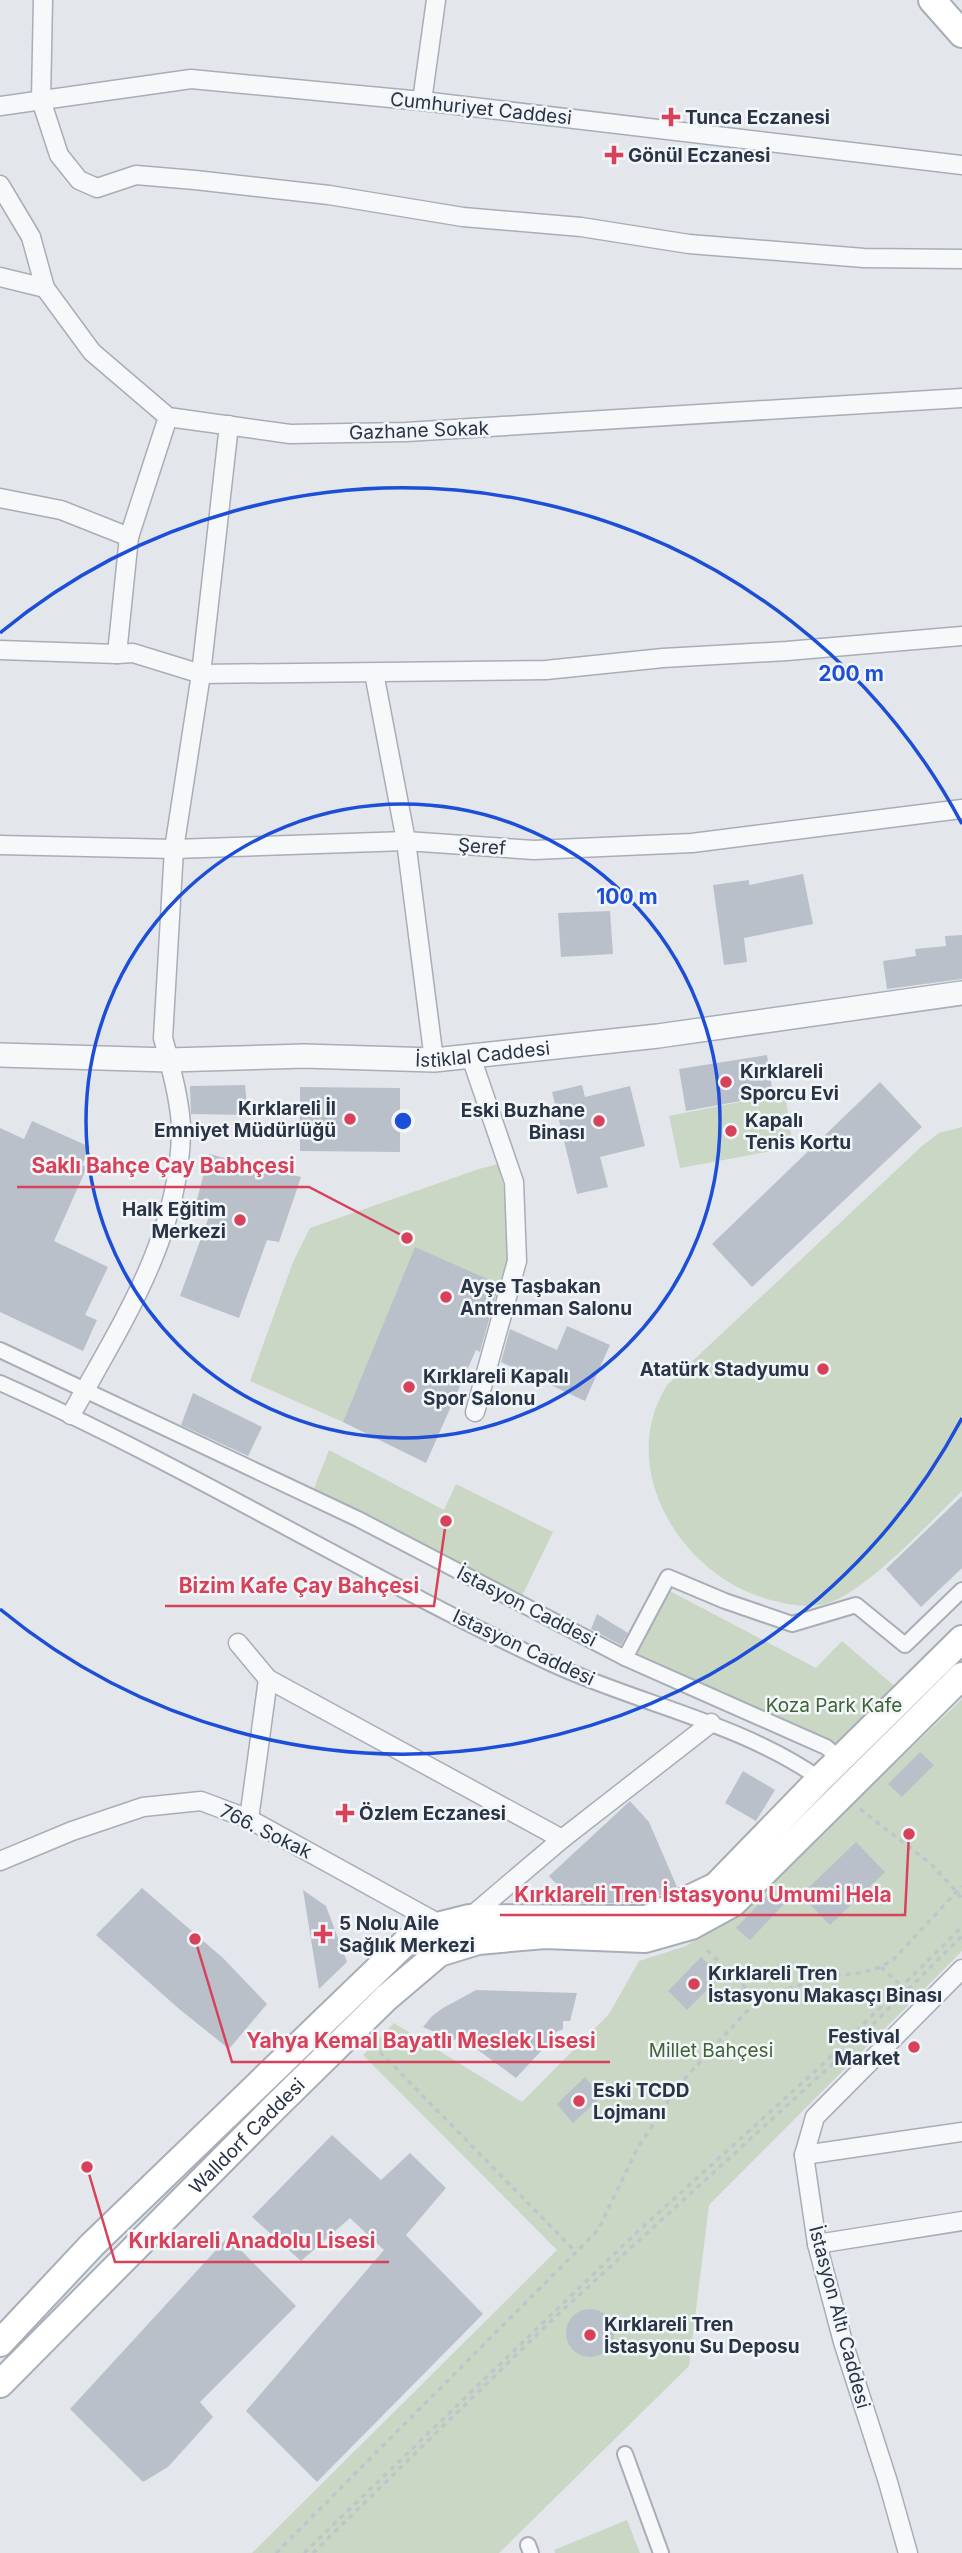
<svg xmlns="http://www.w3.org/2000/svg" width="962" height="2553" font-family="Inter,sans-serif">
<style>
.green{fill:#c9d7c4}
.building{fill:#bac0ca}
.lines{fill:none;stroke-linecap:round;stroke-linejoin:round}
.pedestrian-casing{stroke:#a7aeb7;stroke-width:18}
.minor-casing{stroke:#a7aeb7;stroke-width:21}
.tertiary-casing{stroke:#a7aeb7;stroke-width:26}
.secondary-casing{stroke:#a7aeb7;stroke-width:30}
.path{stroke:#c1c5cb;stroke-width:3.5;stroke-dasharray:5 5;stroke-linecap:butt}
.pedestrian{stroke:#f6f8fa;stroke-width:14}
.minor{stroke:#f6f8fa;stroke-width:18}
.tertiary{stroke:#f6f8fa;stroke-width:23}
.secondary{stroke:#fff;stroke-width:26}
.ring{fill:none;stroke:#1d4ed8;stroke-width:3.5}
.poi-dot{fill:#d8415a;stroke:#f3f6f9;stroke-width:2.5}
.labels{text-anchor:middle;stroke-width:5;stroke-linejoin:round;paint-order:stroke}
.street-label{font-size:19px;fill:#293446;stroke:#f3f6f9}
.poi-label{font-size:19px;font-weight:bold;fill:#293446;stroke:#f3f6f9;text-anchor:start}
.park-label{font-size:19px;fill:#3f6336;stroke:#f3f6f9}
.centre{fill:#1d4ed8;stroke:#f3f6f9;stroke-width:3.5}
.ring-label{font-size:21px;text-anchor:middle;font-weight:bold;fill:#1d4ed8;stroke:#f3f6f9;stroke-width:5;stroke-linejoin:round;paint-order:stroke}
.leader{fill:none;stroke:#d8415a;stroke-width:2.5}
.callout-dot{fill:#d8415a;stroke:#f3f6f9;stroke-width:2.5}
.callout-label{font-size:21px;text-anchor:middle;font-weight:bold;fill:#d8415a;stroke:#f3f6f9;stroke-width:5;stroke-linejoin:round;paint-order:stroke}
</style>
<rect width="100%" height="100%" fill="#e3e7ec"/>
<g class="green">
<polygon points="785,1093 793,1147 680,1168 669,1116"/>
<path d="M962 1127V1491C931 1521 867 1591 828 1603 809 1609 790 1605 771 1600 681 1577 615 1468 667 1385L922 1146 939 1133Z"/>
<polygon points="498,1164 507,1201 510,1248 503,1286 415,1248 343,1422 250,1381 293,1262 310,1228 479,1169"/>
<polygon points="329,1450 444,1510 456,1484 553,1532 519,1602 311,1496"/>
<polygon points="666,1589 816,1668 842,1641 905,1695 841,1759 625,1658"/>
<polygon points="962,1699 962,1951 709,2205 689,2366 499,2553 252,2553 557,2250 363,2055 394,2023 522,2102 609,2014 639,1961 686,1946 745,1908"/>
<polygon points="627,2520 640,2553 555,2553 554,2550"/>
</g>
<g class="building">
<polygon points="803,874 813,924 744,938 747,962 724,965 713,885 749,880 749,885"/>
<polygon points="610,911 613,954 561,957 558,913"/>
<polygon points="962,935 962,979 887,989 883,961 916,956 915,949 946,946 945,936"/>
<polygon points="767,1055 773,1095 686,1111 679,1069"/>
<polygon points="880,1082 922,1127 752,1287 712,1244"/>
<polygon points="245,1085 248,1115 191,1114 190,1086"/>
<polygon points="582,1085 585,1097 630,1086 645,1146 600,1157 608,1187 577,1194 552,1092"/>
<polygon points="300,1087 400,1088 400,1152 300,1151"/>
<polygon points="32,1121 90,1147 82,1165 87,1167 54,1241 108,1267 85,1315 97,1320 83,1351 0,1312 0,1128 24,1139"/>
<polygon points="209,1154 301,1177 279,1242 267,1240 239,1318 180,1296 212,1208 196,1203"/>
<polygon points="415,1247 499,1284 480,1352 476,1350 426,1463 343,1422"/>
<polygon points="567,1326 610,1345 585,1401 501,1362 510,1329 557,1350"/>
<polygon points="193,1393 262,1427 248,1456 181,1425"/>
<polygon points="962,1496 962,1568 921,1607 886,1569"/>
<polygon points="597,1614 628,1633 621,1645 591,1629"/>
<polygon points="920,1752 934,1765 902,1797 888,1784"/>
<polygon points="743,1771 775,1790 756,1821 725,1803"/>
<polygon points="630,1801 649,1822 677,1887 644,1903 574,1903 549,1876"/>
<polygon points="856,1842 885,1872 830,1925 801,1895"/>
<polygon points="142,1888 223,1958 267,2004 229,2049 178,2008 96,1935"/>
<polygon points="773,1889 787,1901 750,1940 736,1928"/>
<polygon points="303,1890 326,1906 347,1962 319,1989"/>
<polygon points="701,1957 721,1976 687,2010 668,1991"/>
<polygon points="476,1990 577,1993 570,2021 563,2021 563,2029 556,2032 555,2036 516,2078 460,2037 454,2040 423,2027 432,2016 443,2008"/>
<polygon points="585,2077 601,2097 573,2123 557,2104"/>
<polygon points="332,2135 381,2180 410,2153 446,2188 406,2235 483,2314 317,2482 246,2411 384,2250 350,2218 301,2261 252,2217"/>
<polygon points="228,2237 296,2306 200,2402 213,2417 168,2467 143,2482 70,2409"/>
<circle cx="590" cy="2333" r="24"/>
</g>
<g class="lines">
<defs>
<g id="pedestrian">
<polyline points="0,1350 358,1519 625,1658 826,1747 844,1762"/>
<path d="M0 1383C189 1467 365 1577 552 1664 641 1705 742 1723 823 1781"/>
<polyline points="625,1658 668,1577 725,1601 792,1624 856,1605 905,1645 962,1590"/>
<polyline points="625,2454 661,2553"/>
<polyline points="528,2545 531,2553"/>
</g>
<g id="minor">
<polyline points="43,0 41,100 59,155 79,180 97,188 136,175 195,180 329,195 463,217 581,227 689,244 864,258 962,259"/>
<polyline points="422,101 436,0"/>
<polyline points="0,106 191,79 422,101 962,165"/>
<polyline points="0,185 31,237 45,288 92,352 168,417 290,434 406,432 962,398"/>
<polyline points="0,277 45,288"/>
<polyline points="168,417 129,537 117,654 133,653 201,674 546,670 663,658 787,651 962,636"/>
<polyline points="0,498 61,510 129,537"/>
<polyline points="0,650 117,654"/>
<polyline points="374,673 406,841 434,1060"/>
<polyline points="0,845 174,849 406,841 534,850 692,843 962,809"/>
<polyline points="471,1057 514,1182 517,1261 475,1412"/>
<path d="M71 1415C120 1326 179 1238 181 1133 182 1109 170 1062 163 1038L174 849 201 674 229 425"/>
<polyline points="238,1643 268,1679 249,1819"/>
<polyline points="268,1679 562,1839"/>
<polyline points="0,1861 72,1831 143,1807 201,1801 249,1819 441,1925"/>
<polyline points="469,1918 562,1839 711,1723"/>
<polyline points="804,2155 962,2132"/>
<polyline points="817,2244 962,2221"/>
<polyline points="908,2553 888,2482 843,2342 817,2244 804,2155 815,2117 962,1969"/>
</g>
<g id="tertiary">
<path id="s1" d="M0 1055 169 1060 304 1056 434 1060 658 1036 962 993"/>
</g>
<g id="secondary">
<polyline points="932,0 962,34"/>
<polyline points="0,2343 92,2245 406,1942 441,1925 469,1918 647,1919 716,1886 820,1779 962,1639"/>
<path id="s2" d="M0 2384 273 2109 386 1998 439 1953 478 1941 545 1935 645 1939 691 1926 733 1903 962 1676"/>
</g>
</defs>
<use href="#pedestrian" class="pedestrian-casing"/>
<use href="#minor" class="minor-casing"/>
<use href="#tertiary" class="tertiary-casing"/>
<use href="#secondary" class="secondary-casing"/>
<g class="path">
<polyline points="860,1809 931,1864 962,1898"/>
<polyline points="707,1950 759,2001"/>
<polyline points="881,1967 908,1992"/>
<polyline points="373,2045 576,2252"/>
<polyline points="276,2553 598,2230 637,2149 678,2086 746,2012 769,1995 828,1976 861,1973 881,1967 894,1959 962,1886"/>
<polyline points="304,2553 635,2234 822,2065 962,1927"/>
<polyline points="313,2553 554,2318 839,2058 962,1936"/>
</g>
<use href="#pedestrian" class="pedestrian"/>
<use href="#minor" class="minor"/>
<use href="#tertiary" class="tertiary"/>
<use href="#secondary" class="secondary"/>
</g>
<g class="ring">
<circle cx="403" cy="1121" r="317"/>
<path d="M962 1418A633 633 0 0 1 0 1609M0 633A633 633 0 0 1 962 824"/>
</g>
<g class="poi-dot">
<path d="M667.5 106.5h7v7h7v7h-7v7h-7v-7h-7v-7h7z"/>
<path d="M610.5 144.5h7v7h7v7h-7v7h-7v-7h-7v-7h7z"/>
<circle cx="726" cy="1082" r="7"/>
<circle cx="350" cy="1119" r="7"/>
<circle cx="599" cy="1121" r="7"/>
<circle cx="731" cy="1131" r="7"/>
<circle cx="240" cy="1220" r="7"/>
<circle cx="446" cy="1297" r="7"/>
<circle cx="823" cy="1369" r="7"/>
<circle cx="409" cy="1387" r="7"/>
<path d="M341.5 1802.5h7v7h7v7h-7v7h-7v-7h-7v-7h7z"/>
<path d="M319.5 1923.5h7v7h7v7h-7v7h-7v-7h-7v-7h7z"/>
<circle cx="694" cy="1984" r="7"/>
<circle cx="914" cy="2047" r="7"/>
<circle cx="579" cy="2101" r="7"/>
<circle cx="590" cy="2335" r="7"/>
</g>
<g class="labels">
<g class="street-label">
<text transform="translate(481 108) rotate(6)" y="7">Cumhuriyet Caddesi</text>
<text transform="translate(419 430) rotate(-2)" y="7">Gazhane Sokak</text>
<text transform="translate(482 846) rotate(4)" y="7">Şeref</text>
<text dy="7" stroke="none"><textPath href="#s1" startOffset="483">İstiklal Caddesi</textPath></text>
<text transform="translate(527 1606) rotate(27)" y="7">İstasyon Caddesi</text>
<text transform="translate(524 1647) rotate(25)" y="7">Istasyon Caddesi</text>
<text transform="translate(266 1831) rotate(26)" y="7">766. Sokak</text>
<text dy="7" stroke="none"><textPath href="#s2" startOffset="350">Walldorf Caddesi</textPath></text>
<text transform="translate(840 2317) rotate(75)" y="7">İstasyon Altı Caddesi</text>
</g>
<g class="poi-label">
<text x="685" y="124">Tunca Eczanesi</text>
<text x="628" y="162">Gönül Eczanesi</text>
<text x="740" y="1078">Kırklareli<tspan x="740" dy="22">Sporcu Evi</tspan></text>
<text x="336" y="1115" text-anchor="end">Kırklareli İl<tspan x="336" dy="22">Emniyet Müdürlüğü</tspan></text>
<text x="585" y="1117" text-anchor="end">Eski Buzhane<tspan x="585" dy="22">Binası</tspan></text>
<text x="745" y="1127">Kapalı<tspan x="745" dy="22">Tenis Kortu</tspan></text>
<text x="226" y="1216" text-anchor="end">Halk Eğitim<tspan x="226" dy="22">Merkezi</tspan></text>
<text x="460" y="1293">Ayşe Taşbakan<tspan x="460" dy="22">Antrenman Salonu</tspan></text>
<text x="809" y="1376" text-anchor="end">Atatürk Stadyumu</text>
<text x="423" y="1383">Kırklareli Kapalı<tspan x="423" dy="22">Spor Salonu</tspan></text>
<text x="359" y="1820">Özlem Eczanesi</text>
<text x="339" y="1930">5 Nolu Aile<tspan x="339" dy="22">Sağlık Merkezi</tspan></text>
<text x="708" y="1980">Kırklareli Tren<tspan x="708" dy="22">İstasyonu Makasçı Binası</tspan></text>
<text x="900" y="2043" text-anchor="end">Festival<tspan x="900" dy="22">Market</tspan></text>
<text x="593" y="2097">Eski TCDD<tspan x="593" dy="22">Lojmanı</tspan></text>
<text x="604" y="2331">Kırklareli Tren<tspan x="604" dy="22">İstasyonu Su Deposu</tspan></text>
</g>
<g class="park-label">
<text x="834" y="1712">Koza Park Kafe</text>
<text x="711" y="2057">Millet Bahçesi</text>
</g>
</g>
<circle cx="403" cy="1121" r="10" class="centre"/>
<g class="ring-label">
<text x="851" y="681">200 m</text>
<text x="627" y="904">100 m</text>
</g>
<path class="leader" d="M407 1238L309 1187H17M446 1521L434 1606H165M909 1834L905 1915H500M195 1939L232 2062H610M87 2167L115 2262H389"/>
<g class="callout-dot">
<circle cx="407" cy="1238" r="7"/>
<circle cx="446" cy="1521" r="7"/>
<circle cx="909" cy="1834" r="7"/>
<circle cx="195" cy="1939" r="7"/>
<circle cx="87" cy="2167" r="7"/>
</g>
<g class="callout-label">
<text x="163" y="1173">Saklı Bahçe Çay Babhçesi</text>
<text x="299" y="1593">Bizim Kafe Çay Bahçesi</text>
<text x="703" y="1902">Kırklareli Tren İstasyonu Umumi Hela</text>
<text x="421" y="2048">Yahya Kemal Bayatlı Meslek Lisesi</text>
<text x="252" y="2248">Kırklareli Anadolu Lisesi</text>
</g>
</svg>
